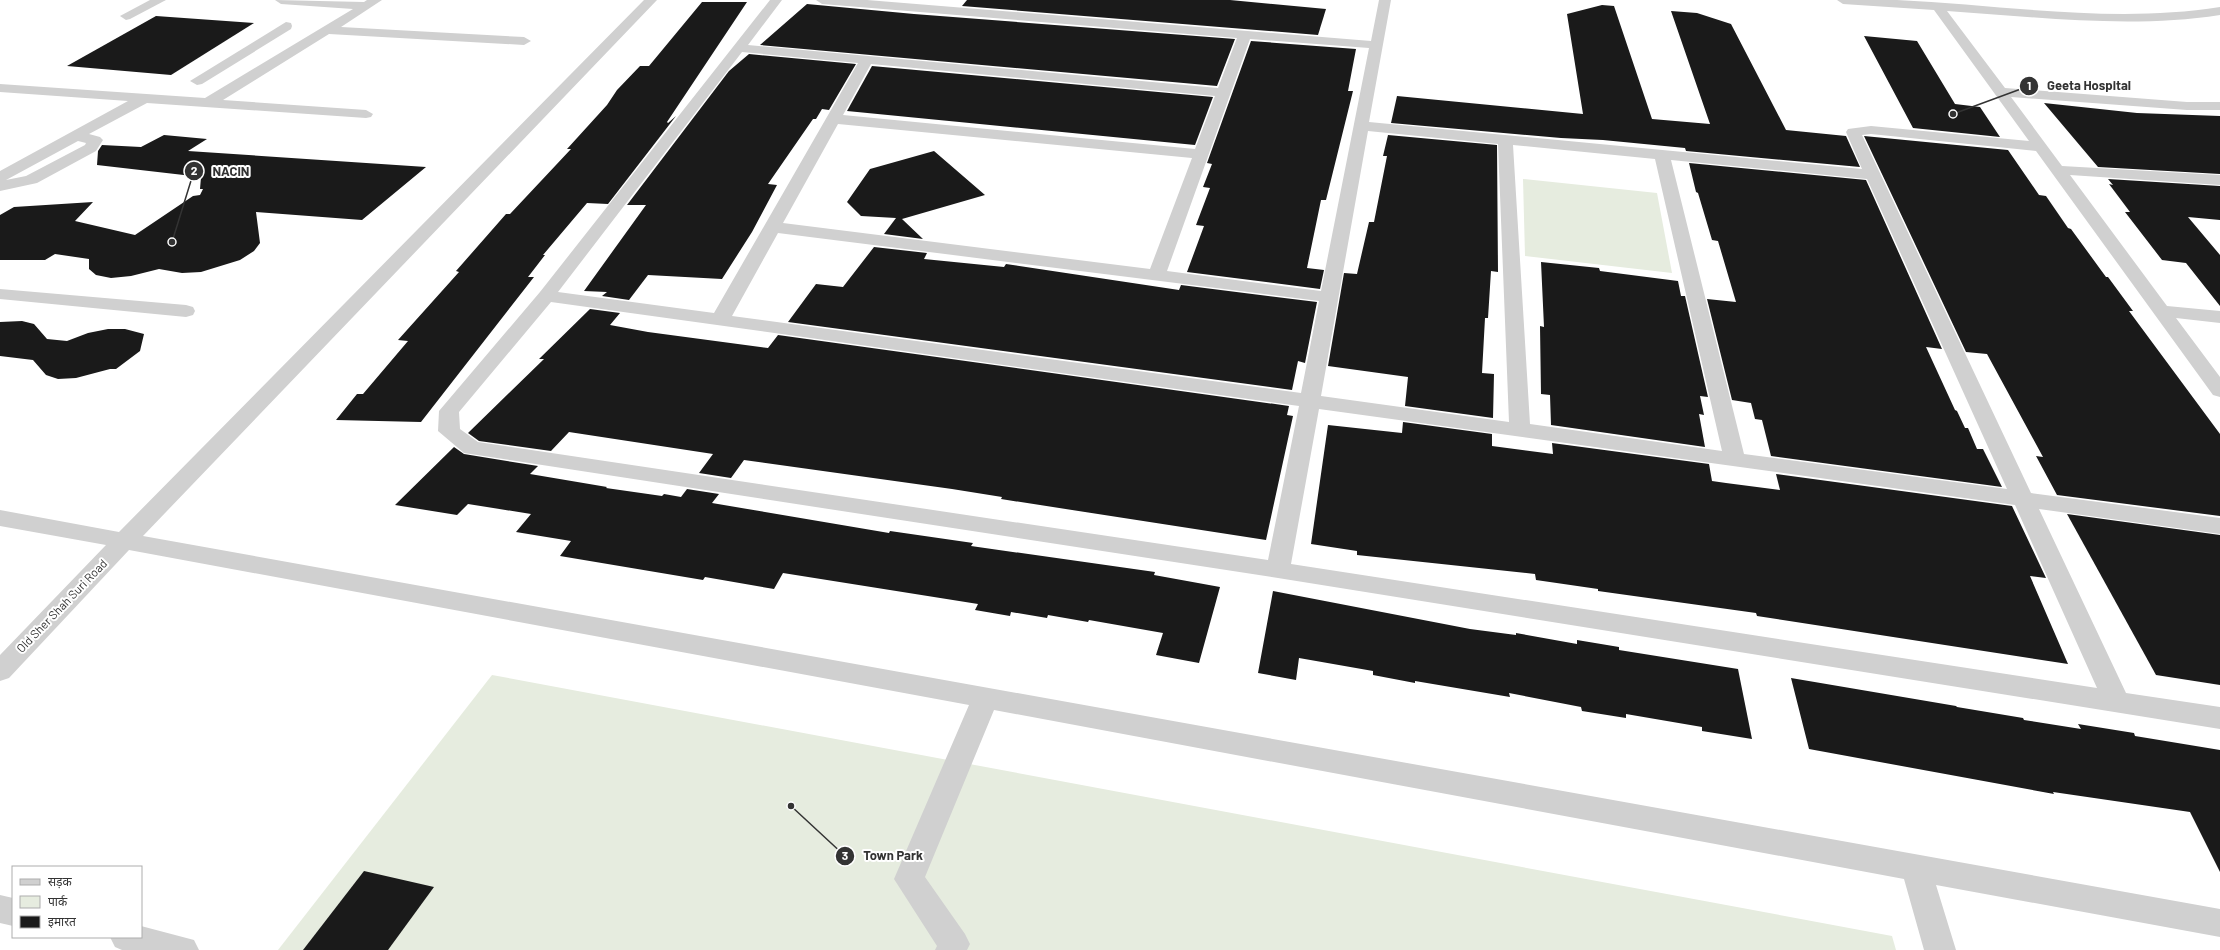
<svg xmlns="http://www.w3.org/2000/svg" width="2220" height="950" font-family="Barlow,'Noto Sans Devanagari',sans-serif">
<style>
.green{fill:#e6ecdf}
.building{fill:#1a1a1a}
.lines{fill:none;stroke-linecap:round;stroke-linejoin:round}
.minor{fill:#d0d0d0;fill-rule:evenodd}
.labels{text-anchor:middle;stroke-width:4;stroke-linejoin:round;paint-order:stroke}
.street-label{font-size:12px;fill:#333;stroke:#fff}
.leader{fill:none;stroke:#333;stroke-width:1.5}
.callout-dot{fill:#333;stroke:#fff;stroke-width:1.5}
.mark-label{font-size:12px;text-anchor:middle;font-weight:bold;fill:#fff}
.callout-label{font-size:13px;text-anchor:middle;font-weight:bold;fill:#333;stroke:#fff;stroke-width:4;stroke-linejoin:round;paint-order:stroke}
</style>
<rect width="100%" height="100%" fill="#fff"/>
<g class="green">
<polygon points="1523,179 1657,193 1672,273 1525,256"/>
<polygon points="492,675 1892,936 1896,950 278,950"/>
</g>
<g class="building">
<polygon points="967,0 1230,0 1326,9 1318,35 962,6"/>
<polygon points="702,2 747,2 667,122 668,123 676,116 608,204 587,203 543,255 545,255 528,277 534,277 421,422 336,420 357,394 363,394 408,341 398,340 459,272 456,271 506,214 510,214 571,149 567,149 607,105 617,90 640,66 649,66"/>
<polygon points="807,4 914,14 1235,39 1217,86 760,45"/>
<polygon points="1602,5 1614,6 1652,119 1710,124 1671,11 1697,13 1731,24 1786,130 1846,136 1860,167 1686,151 1685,148 1603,140 1561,138 1391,123 1397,96 1583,114 1567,14"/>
<polygon points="156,16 254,23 171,75 67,66"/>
<polygon points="1864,36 1917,41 1955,104 1980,107 2000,137 1913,128"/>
<polygon points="1251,41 1356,49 1348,91 1353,91 1326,200 1321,200 1307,268 1324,270 1320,289 1187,272 1204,226 1196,225 1210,188 1203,187 1212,164 1207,163"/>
<polygon points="749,54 856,64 829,110 822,109 816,119 813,119 768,184 777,185 752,232 722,279 648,275 629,300 602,296 607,292 584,291 646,205 627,205 729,71"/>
<polygon points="872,66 1213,97 1195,145 847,111"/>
<polygon points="2044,103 2137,113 2220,116 2220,174 2098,167"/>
<polygon points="164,135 207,139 188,151 426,167 362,220 256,212 260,243 254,251 240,260 201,272 182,273 159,269 131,276 111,278 96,275 89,269 89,259 55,254 45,260 0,260 0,215 14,207 93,202 75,221 135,235 193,196 200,195 203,189 200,189 201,177 97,165 98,151 102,145 141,147"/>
<polygon points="1388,135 1497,145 1498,272 1491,271 1488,318 1485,318 1482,373 1494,374 1493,418 1405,406 1408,377 1328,366 1344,273 1357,274 1369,222 1374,222 1387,156 1383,156"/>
<polygon points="1864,136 2008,150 2039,195 2046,196 2068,228 2071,229 2106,277 2108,277 2133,311 2129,311 2220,434 2220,516 2057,495 2036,456 2043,457 1987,354 1966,352"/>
<polygon points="934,151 985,195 902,219 923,239 884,234 896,218 861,216 847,202 870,169"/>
<polygon points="1689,163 1866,180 1942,349 1926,347 1955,410 1957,411 1965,428 1968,428 1977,449 1983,449 2002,487 1771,456 1762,420 1755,419 1751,403 1732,400 1707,299 1736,302 1718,241 1712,240 1698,193 1696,192"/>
<polygon points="2108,179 2220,186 2220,220 2188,217 2220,255 2220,306 2186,263 2162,260 2125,212 2130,212 2109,184 2113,185"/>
<polygon points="874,247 927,253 924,259 1004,267 1006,264 1179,290 1181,285 1317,302 1305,363 1298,361 1292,390 788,322 816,284 843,287"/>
<polygon points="1541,262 1599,268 1600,271 1678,281 1681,296 1685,296 1708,397 1700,396 1704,415 1699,414 1705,447 1551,425 1550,395 1541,394 1540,326 1544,327"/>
<polygon points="590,309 620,313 610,325 648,332 768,348 778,335 1289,406 1287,415 1293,416 1266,540 1001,499 1002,497 952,489 744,460 731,478 699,473 713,454 569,432 551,451 479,441 468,433 544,359 539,359"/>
<polygon points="22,321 34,324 47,339 67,341 88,333 108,329 125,329 144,334 140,351 116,369 110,369 76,378 58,379 46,375 33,360 0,356 0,322"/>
<polygon points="1403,422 1492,434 1492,446 1553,454 1552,443 1709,464 1712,481 1726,483 1780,490 1776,474 2012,506 2046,578 2030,576 2068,664 1757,616 1756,613 1598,591 1598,589 1536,580 1535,574 1357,555 1357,551 1311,544 1328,425 1402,433"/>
<polygon points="454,447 464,454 538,466 530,474 607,487 606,488 662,496 664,494 681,497 687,489 719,494 712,503 889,533 890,531 973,543 971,546 1155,572 1154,575 1220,587 1199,663 1156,655 1163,633 1089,620 1088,622 1048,615 1047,618 1011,612 1010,616 975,610 978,604 783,573 774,589 705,577 703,580 560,556 571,541 516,532 531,514 468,504 457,515 395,505"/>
<polygon points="2067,514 2220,535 2220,685 2156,675"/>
<polygon points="1273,591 1470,629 1516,635 1516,633 1577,644 1577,640 1619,647 1619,650 1738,669 1752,739 1702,731 1702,727 1626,714 1626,718 1582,711 1581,707 1509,693 1510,697 1415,681 1415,683 1373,675 1373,671 1299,658 1296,680 1258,673"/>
<polygon points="1791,678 1956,706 1957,707 2023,718 2024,720 2081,729 2078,724 2134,733 2135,736 2220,750 2220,872 2190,812 2053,792 2054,794 1809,749"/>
<polygon points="364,871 434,887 388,950 303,950"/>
</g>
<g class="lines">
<g class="minor">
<polygon points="150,0 166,0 130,19 126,20 120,16"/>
<path d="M275 0 364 2 367 0H382L341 27 524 37 531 41 524 45 329 34 223 100 366 110 373 114 371 117 366 118 147 103 89 134 100 137 103 140 96 151 37 183 0 191V171L128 101 0 92V84L205 98 353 9 281 4ZM78 141 86 143 85 145 26 176 6 180Z"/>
<polygon points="644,0 657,0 143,536 2220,909 2220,937 1936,885 1956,950 1924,950 1904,879 994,710 925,877 965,934 970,944 967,950 935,950 937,946 894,879 969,705 129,550 9,678 0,681 0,655 106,545 0,526 0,510 119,532"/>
<path d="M770 0H782L748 45 1218 88 1237 38 822 4 816 0H867L1371 41 1379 0H1391L1369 122 1862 169 1846 132 1848 129 1871 126 2029 141 1934 10 1843 4 1837 0C1857 0 1877 0 1897 0 2005 5 2113 24 2220 7V15C2130 29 2038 17 1947 11L2005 88 2187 102H2220V110H2187L2011 97 2062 166 2220 175V185L2070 175 2167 306 2220 311V323L2176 318 2220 377V397L2213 395 2036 151 1871 134 1862 135 2031 493 2220 518V534L2039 509 2126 693 2220 707V729L1278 578 464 453 438 431 439 411 540 292ZM1250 39 1369 48 1321 291 1167 271ZM742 52 858 63 714 313 558 292ZM871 64 1215 96 1195 149 843 115ZM838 124 1192 158 1150 269 783 223ZM1368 131 1498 144 1509 422 1321 396ZM1513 145 1655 159 1722 451 1530 424ZM1671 160 1867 179 2007 489 1744 454ZM778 233 1319 301 1301 393 732 316ZM551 302 1299 406 1268 560 478 442 460 429 459 412ZM1319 409 2015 505 2097 688 1291 564Z"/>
<polygon points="286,22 291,23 292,26 291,29 202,84 197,85 190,81"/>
<polygon points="0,289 186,305 193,307 195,311 193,315 186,317 0,299"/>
<polygon points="0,895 13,898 13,926 0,923"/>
<polygon points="141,926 194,940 199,950 122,950 115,947 110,937 141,937"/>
</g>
</g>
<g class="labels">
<g class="street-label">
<text transform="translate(62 606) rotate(-46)" y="4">Old Sher Shah Suri Road</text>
</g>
</g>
<path class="leader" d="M1953 114L2029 86M172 242L194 171M791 806L845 856"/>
<g class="callout-dot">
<circle cx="1953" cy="114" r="4"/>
<circle cx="172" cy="242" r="4"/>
<circle cx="791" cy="806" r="4"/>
<circle cx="2029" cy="86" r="10"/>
<circle cx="194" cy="171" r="10"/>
<circle cx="845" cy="856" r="10"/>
</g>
<g class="mark-label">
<text x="2029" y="90">1</text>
<text x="194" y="175">2</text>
<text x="845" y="860">3</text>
</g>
<g class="callout-label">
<text x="2089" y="90">Geeta Hospital</text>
<text x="231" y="176">NACIN</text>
<text x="893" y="860">Town Park</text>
</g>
<rect x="12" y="866" width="130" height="72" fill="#ffffff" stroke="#adadad"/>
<rect x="20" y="879" width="20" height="6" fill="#d0d0d0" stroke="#adadad"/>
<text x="48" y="886" font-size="12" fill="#333333">सड़क</text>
<rect x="20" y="896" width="20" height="12" fill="#e6ecdf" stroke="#adadad"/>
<text x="48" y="906" font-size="12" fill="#333333">पार्क</text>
<rect x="20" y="916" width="20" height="12" fill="#1a1a1a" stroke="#adadad"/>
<text x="48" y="926" font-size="12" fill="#333333">इमारत</text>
</svg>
